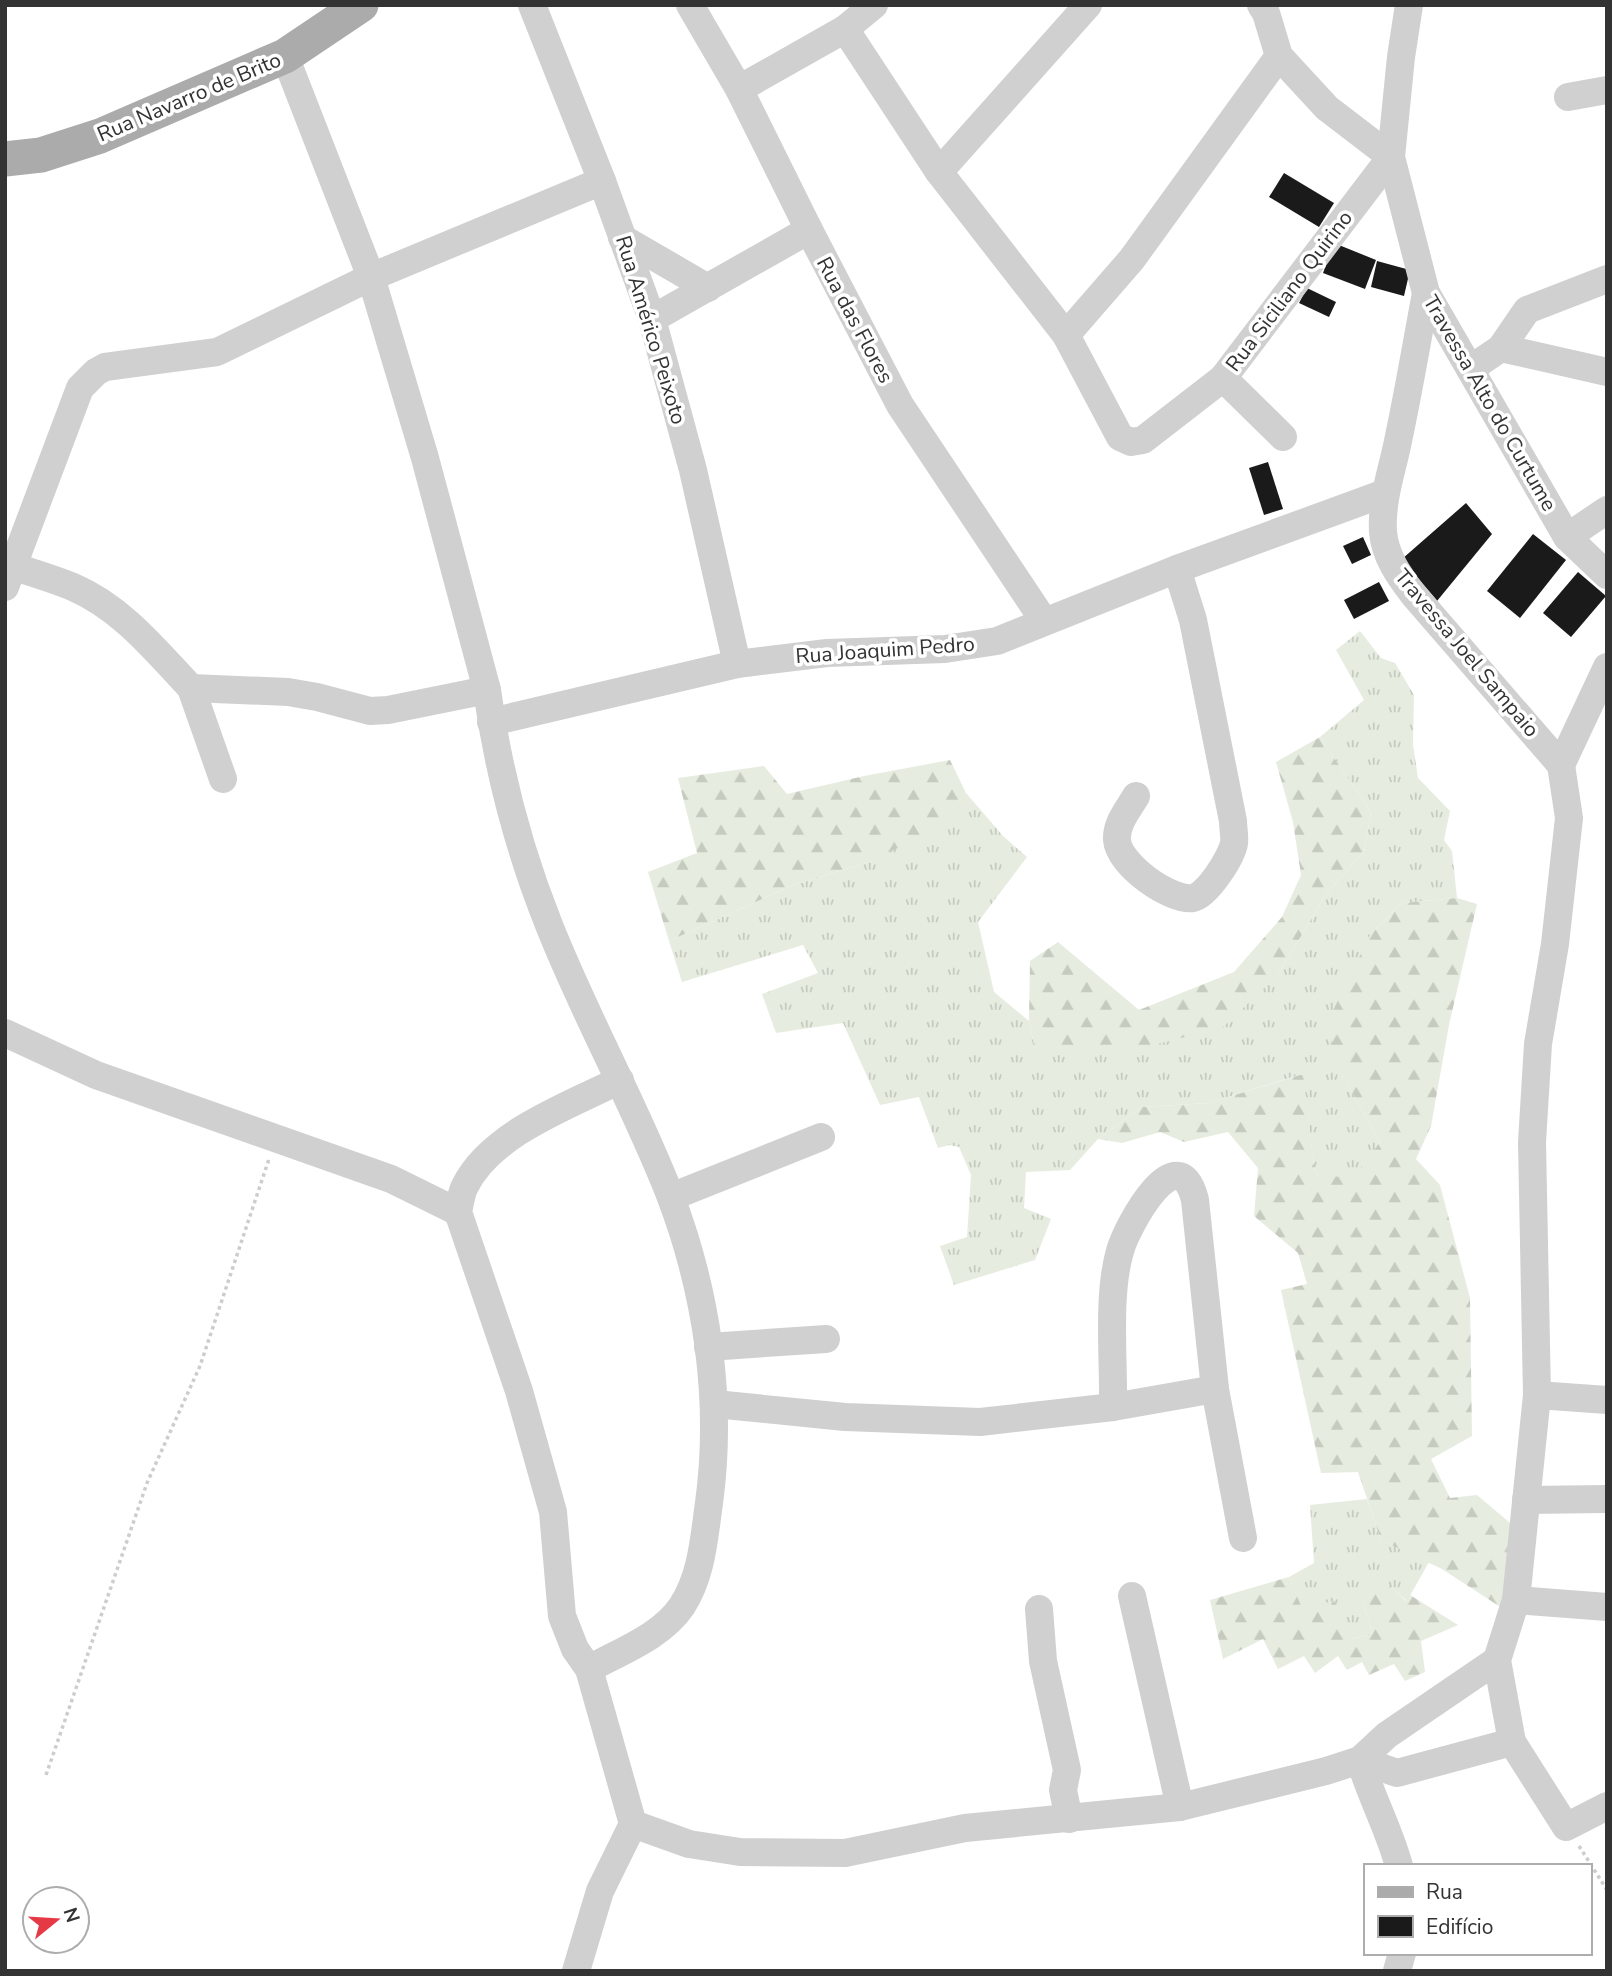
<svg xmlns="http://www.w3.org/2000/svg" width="1612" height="1976" font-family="'Nunito Sans',sans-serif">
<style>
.grass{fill:url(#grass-tufts)}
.forest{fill:url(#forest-firs)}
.building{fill:#1a1a1a}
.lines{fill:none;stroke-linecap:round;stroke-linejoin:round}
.path{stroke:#cdcdcd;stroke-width:3.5;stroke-dasharray:3.5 3.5;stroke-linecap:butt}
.minor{stroke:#d0d0d0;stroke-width:28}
.major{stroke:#ababab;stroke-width:35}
.labels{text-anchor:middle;stroke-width:7;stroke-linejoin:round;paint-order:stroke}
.street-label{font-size:21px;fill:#333;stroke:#fff}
</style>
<defs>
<pattern id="grass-tufts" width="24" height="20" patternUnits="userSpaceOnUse" patternTransform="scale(1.75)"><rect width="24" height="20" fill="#e6ecdf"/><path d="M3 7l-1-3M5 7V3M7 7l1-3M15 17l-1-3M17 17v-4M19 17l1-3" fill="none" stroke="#c6cbc0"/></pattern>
<pattern id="forest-firs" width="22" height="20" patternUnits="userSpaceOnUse" patternTransform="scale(1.75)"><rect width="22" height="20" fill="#e6ecdf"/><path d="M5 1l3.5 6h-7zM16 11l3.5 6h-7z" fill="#c6cbc0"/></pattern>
</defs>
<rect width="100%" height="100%" fill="#fff"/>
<g class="grass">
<polygon points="1360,631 1381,658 1395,663 1414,695 1413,745 1418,778 1450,811 1444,840 1452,851 1457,898 1402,903 1370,935 1342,1075 1380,1142 1352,1180 1315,1173 1302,1074 1209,1103 1142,1107 1098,1139 1070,1170 1026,1172 1024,1208 1051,1219 1035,1260 954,1285 940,1246 967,1237 971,1175 959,1147 949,1145 938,1148 919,1097 880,1105 843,1023 776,1033 762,994 818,973 803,945 682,982 669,941 791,886 875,860 935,827 966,793 1003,836 1027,857 978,922 994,992 1029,1021 1035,1049 1278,975 1326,894 1364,852 1371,812 1320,737 1364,700 1336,650"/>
<polygon points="1367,1499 1381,1540 1429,1562 1407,1601 1384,1582 1363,1604 1373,1634 1351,1639 1334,1602 1302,1609 1289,1577 1314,1563 1310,1505"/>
</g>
<g class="forest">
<polygon points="1320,737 1371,812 1364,852 1326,894 1278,975 1222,1028 1141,1048 1035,1049 1029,1021 1030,961 1058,942 1139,1010 1234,972 1282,917 1301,875 1293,822 1276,762"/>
<polygon points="950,760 966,793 935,828 875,860 791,886 669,941 648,872 697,853 678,778 764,766 787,794 864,776"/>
<polygon points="1457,898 1477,904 1449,1025 1431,1126 1416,1159 1440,1185 1470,1298 1472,1436 1431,1459 1450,1498 1477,1495 1516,1528 1502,1608 1442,1569 1381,1540 1358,1472 1321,1473 1281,1290 1307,1284 1298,1253 1254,1216 1258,1168 1228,1132 1184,1142 1160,1132 1122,1143 1098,1139 1142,1107 1209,1103 1303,1074 1315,1173 1352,1179 1380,1142 1342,1075 1326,1025 1370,935 1402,903"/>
<polygon points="1289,1577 1302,1608 1334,1601 1352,1639 1373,1634 1363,1604 1384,1581 1406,1601 1410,1595 1458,1625 1421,1641 1425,1672 1405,1681 1394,1664 1369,1675 1362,1662 1347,1670 1338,1656 1315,1673 1304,1656 1278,1669 1263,1639 1223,1659 1210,1600"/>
</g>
<g class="building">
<polygon points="1284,173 1334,203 1319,227 1269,197"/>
<polygon points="1334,243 1376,260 1365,289 1323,273"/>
<polygon points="1377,261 1410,270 1404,296 1371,287"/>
<polygon points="1307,288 1336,302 1329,317 1299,303"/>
<polygon points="1268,462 1283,509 1264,515 1249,468"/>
<polygon points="1466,503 1492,534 1437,601 1402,559"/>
<polygon points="1533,534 1566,560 1520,618 1487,591"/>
<polygon points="1363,537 1371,555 1352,564 1343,546"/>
<polygon points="1578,572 1606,596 1571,637 1543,613"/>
<polygon points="1379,582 1389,601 1354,619 1344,600"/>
</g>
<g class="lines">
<g class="path">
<polyline points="46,1775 147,1483 200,1366 269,1159"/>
<polyline points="1579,1846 1607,1890"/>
</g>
<g class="minor">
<polyline points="532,5 602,181 652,319 693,470 737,664"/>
<polyline points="690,5 739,89 809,230 900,405 1044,621"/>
<polyline points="1409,5 1401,57 1391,157 1426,293 1567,537 1607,575"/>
<polyline points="845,29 939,172 1066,335 1120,437 1131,442 1143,440 1223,378 1391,157 1327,108 1279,56 1266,13 1261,5"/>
<path d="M285 56 371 277 425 458 487 690C498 770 519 850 549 925 585 1016 634 1103 670 1195 707 1292 723 1400 709 1503 704 1538 702 1575 682 1606 661 1637 621 1651 589 1669"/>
<polyline points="739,89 845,29 874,5"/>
<polyline points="1568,97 1607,90"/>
<polyline points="939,172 1088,5"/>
<polyline points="622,238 708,288"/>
<path d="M1426 293C1417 341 1409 389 1399 436 1393 469 1381 498 1383 532 1385 556 1399 576 1413 594L1561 765"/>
<polyline points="652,319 809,230"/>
<polyline points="1066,335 1132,259 1279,56"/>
<polyline points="1501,348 1607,372"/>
<polyline points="1470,369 1501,348 1527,310 1607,279"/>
<polyline points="1223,378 1283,437"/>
<polyline points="1567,537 1607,510"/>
<path d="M12 566C33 573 54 579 73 587 122 608 156 651 191 688L288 692 317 697 370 711 388 710 487 690"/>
<polyline points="5,587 80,388 96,372 105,367 217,352 371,277 602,181"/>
<polyline points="191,688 223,779"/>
<polyline points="491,722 737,664 827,653 945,649 997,641 1177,569 1385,493"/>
<polyline points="1561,765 1569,818 1555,944 1538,1044 1532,1142 1537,1395 1516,1600 1497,1660 1512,1742 1566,1827 1607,1806"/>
<polyline points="1561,765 1607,667"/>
<path d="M1136 796C1128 810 1116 823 1117 840 1119 865 1170 901 1193 898 1207 896 1232 856 1234 843 1235 837 1233 828 1233 821L1193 620 1177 569"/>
<polyline points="5,1033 96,1075 391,1179 458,1212"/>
<polyline points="671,1197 821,1137"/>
<polyline points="708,1347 826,1339"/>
<polyline points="1537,1395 1607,1400"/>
<polyline points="715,1404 845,1417 980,1422 1113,1407 1215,1389"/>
<path d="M1113 1407C1114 1359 1107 1296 1120 1251 1127 1226 1178 1132 1195 1200L1215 1389 1243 1538"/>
<polyline points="1526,1500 1607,1499"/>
<polyline points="1132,1596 1180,1807"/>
<polyline points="1516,1600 1607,1607"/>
<polyline points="1039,1609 1043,1661 1067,1770 1063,1790 1069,1819"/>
<polyline points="1360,1760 1397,1773 1512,1742"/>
<path d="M1360 1760C1371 1797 1389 1829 1399 1866"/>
<polyline points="633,1824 689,1844 740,1852 845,1853 965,1828 1180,1807 1326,1771 1360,1760 1387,1735 1497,1660"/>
<path d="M576 1971 600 1891 633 1824 589 1669 575 1649 562 1616 553 1512 519 1391 458 1212C460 1204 461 1193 465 1186 491 1133 570 1105 620 1080"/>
<polyline points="1397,1971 1402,1953"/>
</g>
<polyline class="major" points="5,159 41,155 100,136 285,56 361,5"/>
</g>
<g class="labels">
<g class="street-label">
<text transform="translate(189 97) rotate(-23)" y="7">Rua Navarro de Brito</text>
<text transform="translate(1289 291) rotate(-53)" y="7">Rua Siciliano Quirino</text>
<text transform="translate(855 320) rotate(62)" y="7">Rua das Flores</text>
<text transform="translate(651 330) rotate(73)" y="7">Rua Américo Peixoto</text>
<text transform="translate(1490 403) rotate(60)" y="7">Travessa Alto do Curtume</text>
<text transform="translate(885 650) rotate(-4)" y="7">Rua Joaquim Pedro</text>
<text transform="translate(1467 653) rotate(50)" y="7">Travessa Joel Sampaio</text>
</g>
</g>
<rect width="1612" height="1976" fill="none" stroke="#333333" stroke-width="14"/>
<rect x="1364" y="1864" width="228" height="91" fill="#ffffff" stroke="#adadad" stroke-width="2"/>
<rect x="1378" y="1887" width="35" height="10" fill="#ababab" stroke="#adadad" stroke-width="2"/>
<text x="1426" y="1899" font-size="21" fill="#333333">Rua</text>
<rect x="1378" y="1916" width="35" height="21" fill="#1a1a1a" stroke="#adadad" stroke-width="2"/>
<text x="1426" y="1934" font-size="21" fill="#333333">Edifício</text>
<g transform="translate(56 1920) rotate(72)"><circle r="33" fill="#ffffff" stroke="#adadad" stroke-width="2"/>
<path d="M0-5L12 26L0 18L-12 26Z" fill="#e63946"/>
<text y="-10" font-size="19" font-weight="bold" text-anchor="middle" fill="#333333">N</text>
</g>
</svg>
